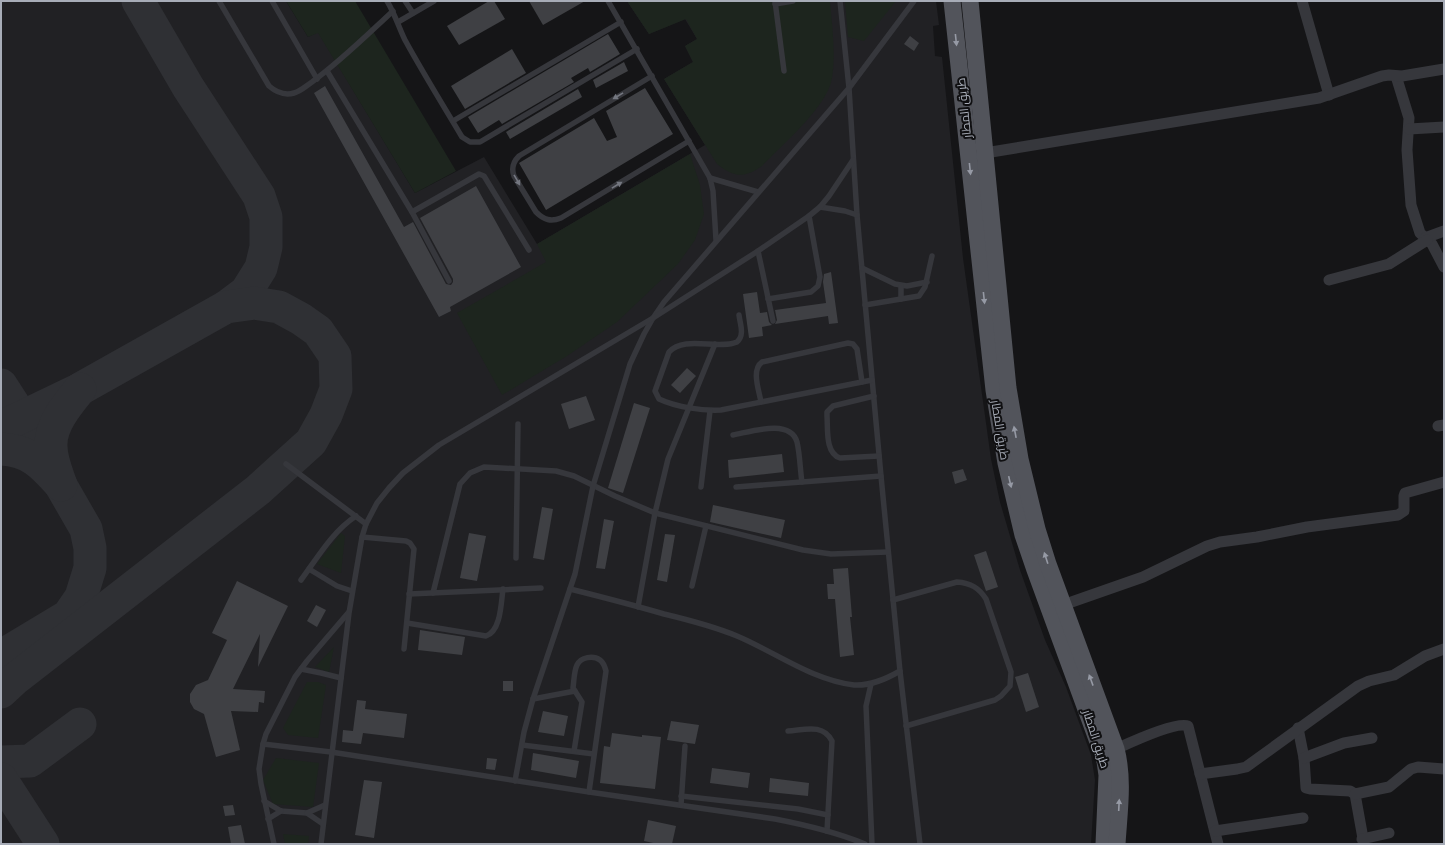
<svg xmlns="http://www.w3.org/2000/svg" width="1445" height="845" font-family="Mulish,Cairo,sans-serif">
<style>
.built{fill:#212124}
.green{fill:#1d251e}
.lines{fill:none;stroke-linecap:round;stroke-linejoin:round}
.taxiway{stroke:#2f3034;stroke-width:33}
.building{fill:#3f4044}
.service{stroke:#36373c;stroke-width:5.5}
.minor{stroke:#36373c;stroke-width:11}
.primary{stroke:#52545b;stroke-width:17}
.oneway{fill:#969aa5}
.oneway2{fill:#747780}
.labels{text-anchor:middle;stroke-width:4;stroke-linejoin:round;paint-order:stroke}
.street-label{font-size:12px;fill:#a7acb7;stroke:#101012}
</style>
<rect width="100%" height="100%" fill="#151517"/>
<polygon class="built" points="1,1 286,1 308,37 318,32 415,193 484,157 537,244 705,145 664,79 693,62 685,46 697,39 685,19 649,34 627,1 936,1 939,25 933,26 935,56 942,57 963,258 991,459 1000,502 1020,570 1045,640 1066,687 1091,755 1095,780 1091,844 1,844"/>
<g class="green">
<polygon points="286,1 355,1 456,171 415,193 318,33 308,37"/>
<path d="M627 1H830C832 26 836 53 832 78 828 106 781 146 762 166 743 179 734 177 717 164L664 79 693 62 685 46 697 39 686 19 649 34Z"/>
<polygon points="845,1 896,1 864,41 848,37"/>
<polygon points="690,154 700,185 704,214 695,240 678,264 617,322 567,356 502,395 457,313 546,262 537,244"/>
<polygon points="341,533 345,536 341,573 317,564"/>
<polygon points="334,647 329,672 315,667"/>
<polygon points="307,682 318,682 326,685 318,738 288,735 283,728"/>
<polygon points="276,758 319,763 313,807 273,804 263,780"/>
<polygon points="283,834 309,836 308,844 285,844"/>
</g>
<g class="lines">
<g class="taxiway">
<polyline points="138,1 188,87 259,196 266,217 266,247 261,268 246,292 226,307"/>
<polyline points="1,385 21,416 86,529 90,548 90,568 81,597 68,616 1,656"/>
<polyline points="1,427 80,389 226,307 254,303 279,307 301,319 318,331 335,356 336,389 326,415 311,442 258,490 15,679 1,692"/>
<path d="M1 449C30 450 43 465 61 485 57 473 51 460 51 446 50 425 67 405 80 389"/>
<polyline points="1,762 30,761 80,724"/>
<polyline points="1,779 43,844"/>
</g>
</g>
<g class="building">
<polygon points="489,1 494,1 505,19 459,45 447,26"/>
<polygon points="529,1 585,1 543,25"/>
<polygon points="608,34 620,54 590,72 588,68 571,78 574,82 502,124 499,120 478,133 468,117"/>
<polygon points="910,36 919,43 914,51 904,44"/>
<polygon points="512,49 526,73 465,109 451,86"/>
<polygon points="624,62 628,71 596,88 593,80"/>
<polygon points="325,86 404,227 413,222 446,284 451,285 453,282 453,279 420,218 476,186 521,267 450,307 451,311 439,317 314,93"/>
<polygon points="645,88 673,134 546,210 519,163 594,118 607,141 617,137 606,111"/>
<polygon points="578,89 582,97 510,139 506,132"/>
<polygon points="831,272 838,323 829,324 828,316 775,324 777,320 775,310 826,303 823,282 824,274"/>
<polygon points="757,292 760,313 767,312 769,322 772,325 762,327 763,336 749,338 743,294"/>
<polygon points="687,368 696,376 680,393 671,385"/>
<polygon points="586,396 595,420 569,429 561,404"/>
<polygon points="634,403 650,408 623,493 608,488"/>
<polygon points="782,454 784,472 729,478 728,460"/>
<polygon points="963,469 967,480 955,484 952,472"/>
<polygon points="713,505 785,520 781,538 710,522"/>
<polygon points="542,507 553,509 544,560 533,558"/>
<polygon points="604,519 614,521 605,569 596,568"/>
<polygon points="469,533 486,536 477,581 460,578"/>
<polygon points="665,534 675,535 667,582 657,580"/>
<polygon points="986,551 998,587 986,591 974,555"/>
<polygon points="848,568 852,617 850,617 854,655 840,657 835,599 828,599 827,584 834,584 833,569"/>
<polygon points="237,581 288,606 258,667 260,634 233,689 265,691 264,703 259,702 258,712 231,711 240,750 216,757 204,714 194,709 190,702 190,694 196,685 208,680 227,640 212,633"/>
<polygon points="316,605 326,610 317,627 307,621"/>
<polygon points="420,630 465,637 462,655 418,650"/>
<polygon points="1028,673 1039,707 1026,712 1015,677"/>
<rect x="503" y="681" width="10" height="10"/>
<polygon points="357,700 366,701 365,709 407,714 404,738 363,733 361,744 342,742 343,730 353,731"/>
<polygon points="543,711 568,716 564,736 538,732"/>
<polygon points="671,721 699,725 695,744 667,740"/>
<polygon points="612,733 642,737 642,735 661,737 655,789 600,783 604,746 610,747"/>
<polygon points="533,753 579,761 576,778 531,770"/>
<polygon points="487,758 497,759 495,770 486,769"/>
<polygon points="712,768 750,773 748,788 710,783"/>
<polygon points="770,778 809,783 808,796 769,792"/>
<polygon points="364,780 382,782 374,838 355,835"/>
<polygon points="233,805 235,815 225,816 223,806"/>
<polygon points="648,820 676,826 672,844 658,844 644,841"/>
<polygon points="241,825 245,844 231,844 228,827"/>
</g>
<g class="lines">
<g class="service">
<path d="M219 1 269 86C276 92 284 96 294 93 301 91 306 86 312 82 341 61 367 35 393 11"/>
<polyline points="272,1 317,79"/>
<path d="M387 1C395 14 399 28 405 40 423 73 443 105 462 137L470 142H480L637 49"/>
<polyline points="405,1 413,13"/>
<polyline points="608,1 710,178 713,191 716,240"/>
<polyline points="775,1 784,71"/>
<polyline points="840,1 849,88 857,215 881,476 900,671 920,844"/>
<polyline points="775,4 793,1"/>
<polyline points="398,22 434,1"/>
<polyline points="327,71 412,212 449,281"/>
<path d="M652 76 519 156C513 162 511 168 514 176L536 212C544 220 551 222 561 218L689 141"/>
<polyline points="453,121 621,22"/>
<polyline points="710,178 758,192"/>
<polyline points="820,207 845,211 857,215"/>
<polyline points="412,212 479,174 484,176 529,250"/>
<polyline points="758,251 773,321"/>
<polyline points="862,268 895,284 907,286 927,282"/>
<polyline points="768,299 811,292 818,286 820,277 809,216"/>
<polyline points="901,299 901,286"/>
<polyline points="865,305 919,296 925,287 932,256"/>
<path d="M739 315C740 324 745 335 737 342 718 350 684 335 669 352L655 391 659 399C676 407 702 411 721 410L872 380"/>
<path d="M874 396 833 406 827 412V416C828 429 825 453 840 458L879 456"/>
<path d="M761 402C759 390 751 370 762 362L848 343 853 344 857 349 862 382"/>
<path d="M733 435C750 432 790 418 797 442 800 455 800 469 802 482"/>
<polyline points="286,464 366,524"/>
<polyline points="701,487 710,411"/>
<polyline points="736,487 881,476"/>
<polyline points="362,537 406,541 410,543 414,549 404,649"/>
<polyline points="516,558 518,424"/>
<polyline points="309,569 337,586 352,591"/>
<path d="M301 580C318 557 332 532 356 516"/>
<polyline points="692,586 706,526"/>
<path d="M570 589C602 597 633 605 664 614 689 620 713 626 737 636 775 652 812 680 854 685 871 686 886 679 900 671"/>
<polyline points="433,593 460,484 470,473 484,467 556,471 574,476 615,496 655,513 803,550 831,554 888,552"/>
<polyline points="409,594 541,588"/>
<path d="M893 600 957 582C971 583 979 588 986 599L1011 672 1010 686 1001 696 995 700 906 726"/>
<polyline points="638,607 655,513 668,459 715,344"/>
<path d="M407 623 486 636C501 631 501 603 503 589"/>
<polyline points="301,669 321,673 341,678"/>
<polyline points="871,684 866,706 872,844"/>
<polyline points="533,699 575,691"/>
<path d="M788 731C804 730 823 723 832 741L827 831"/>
<path d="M263 744 331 752 589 792 775 819C806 825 836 832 865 844"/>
<polyline points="522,745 594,754"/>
<path d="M574 751 582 702 573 688C574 681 574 671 577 665 581 657 593 655 600 660 604 663 605 667 606 671L589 792"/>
<polyline points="515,781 524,732 533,699 575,574 593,486 630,364 644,334 653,318 664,302 849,88 914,1"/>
<polyline points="681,796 798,809 828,815"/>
<polyline points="264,801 281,811 307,813 323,824"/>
<polyline points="681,805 685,746"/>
<polyline points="307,813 325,805"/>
<polyline points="268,819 281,811"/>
<polyline points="274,844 261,784 259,769 263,744 266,734 295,677 307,661 348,613"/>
<polyline points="321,844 349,613 362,537 366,524 377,503 389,488 403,473 439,445 653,318 758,251 809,216 820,207 829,196 853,160"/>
</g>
<g class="minor">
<polyline points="1302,1 1329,95"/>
<polyline points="1396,76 1409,118 1407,150 1411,205 1420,233 1432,244 1444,267"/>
<polyline points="1409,129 1444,127"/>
<polyline points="985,153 1319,98 1382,76 1389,75 1402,76 1444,69"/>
<polyline points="1425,238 1444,231"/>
<polyline points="1329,280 1389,264 1427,240"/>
<polyline points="1438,426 1444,425"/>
<polyline points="1063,605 1143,577 1207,546 1220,542 1257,537 1307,527 1398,515 1404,511 1404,496 1405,493 1444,482"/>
<polyline points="1298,728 1304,758 1306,788 1310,789 1350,791 1355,794 1364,844"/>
<path d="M1116 749C1129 743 1176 721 1188 726L1218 844"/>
<polyline points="1304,758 1344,743 1372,738"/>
<polyline points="1200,774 1237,769 1246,767 1358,686 1369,681 1394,675 1425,656 1444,649"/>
<polyline points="1355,794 1389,787 1411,769 1418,767 1444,769"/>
<polyline points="1215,831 1303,818"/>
<polyline points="1362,839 1389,833"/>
</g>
<g class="primary">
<polyline points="952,1 994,390 1006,463 1023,535 1035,570 1105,761 1107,775 1104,844"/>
<path d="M970 1 1008 388 1020 459 1037 529 1048 564 1116 749C1124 779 1119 812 1117 844"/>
</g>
</g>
<defs><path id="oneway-solid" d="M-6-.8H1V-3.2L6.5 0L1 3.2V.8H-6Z"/></defs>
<g class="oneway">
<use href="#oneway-solid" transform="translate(956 40) rotate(84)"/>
<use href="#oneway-solid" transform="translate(970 169) rotate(84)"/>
<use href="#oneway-solid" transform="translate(984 298) rotate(84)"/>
<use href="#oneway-solid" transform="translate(1015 432) rotate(-101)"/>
<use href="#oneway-solid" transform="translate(1010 482) rotate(77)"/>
<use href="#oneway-solid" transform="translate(1046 558) rotate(-108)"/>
<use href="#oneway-solid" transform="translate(1091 680) rotate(-110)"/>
<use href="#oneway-solid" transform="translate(1119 805) rotate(-87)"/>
</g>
<g class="oneway2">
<use href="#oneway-solid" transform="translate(618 96) rotate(149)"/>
<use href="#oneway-solid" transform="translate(517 180) rotate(60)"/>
<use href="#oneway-solid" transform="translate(617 185) rotate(-31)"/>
</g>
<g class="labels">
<g class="street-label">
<text transform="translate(964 108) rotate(-96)" y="4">طريق المطار</text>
<text transform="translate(1000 430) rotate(81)" y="4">طريق المطار</text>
<text transform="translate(1096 739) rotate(72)" y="4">طريق المطار</text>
</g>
</g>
<rect width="1445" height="845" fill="none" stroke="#a7acb7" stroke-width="4"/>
</svg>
